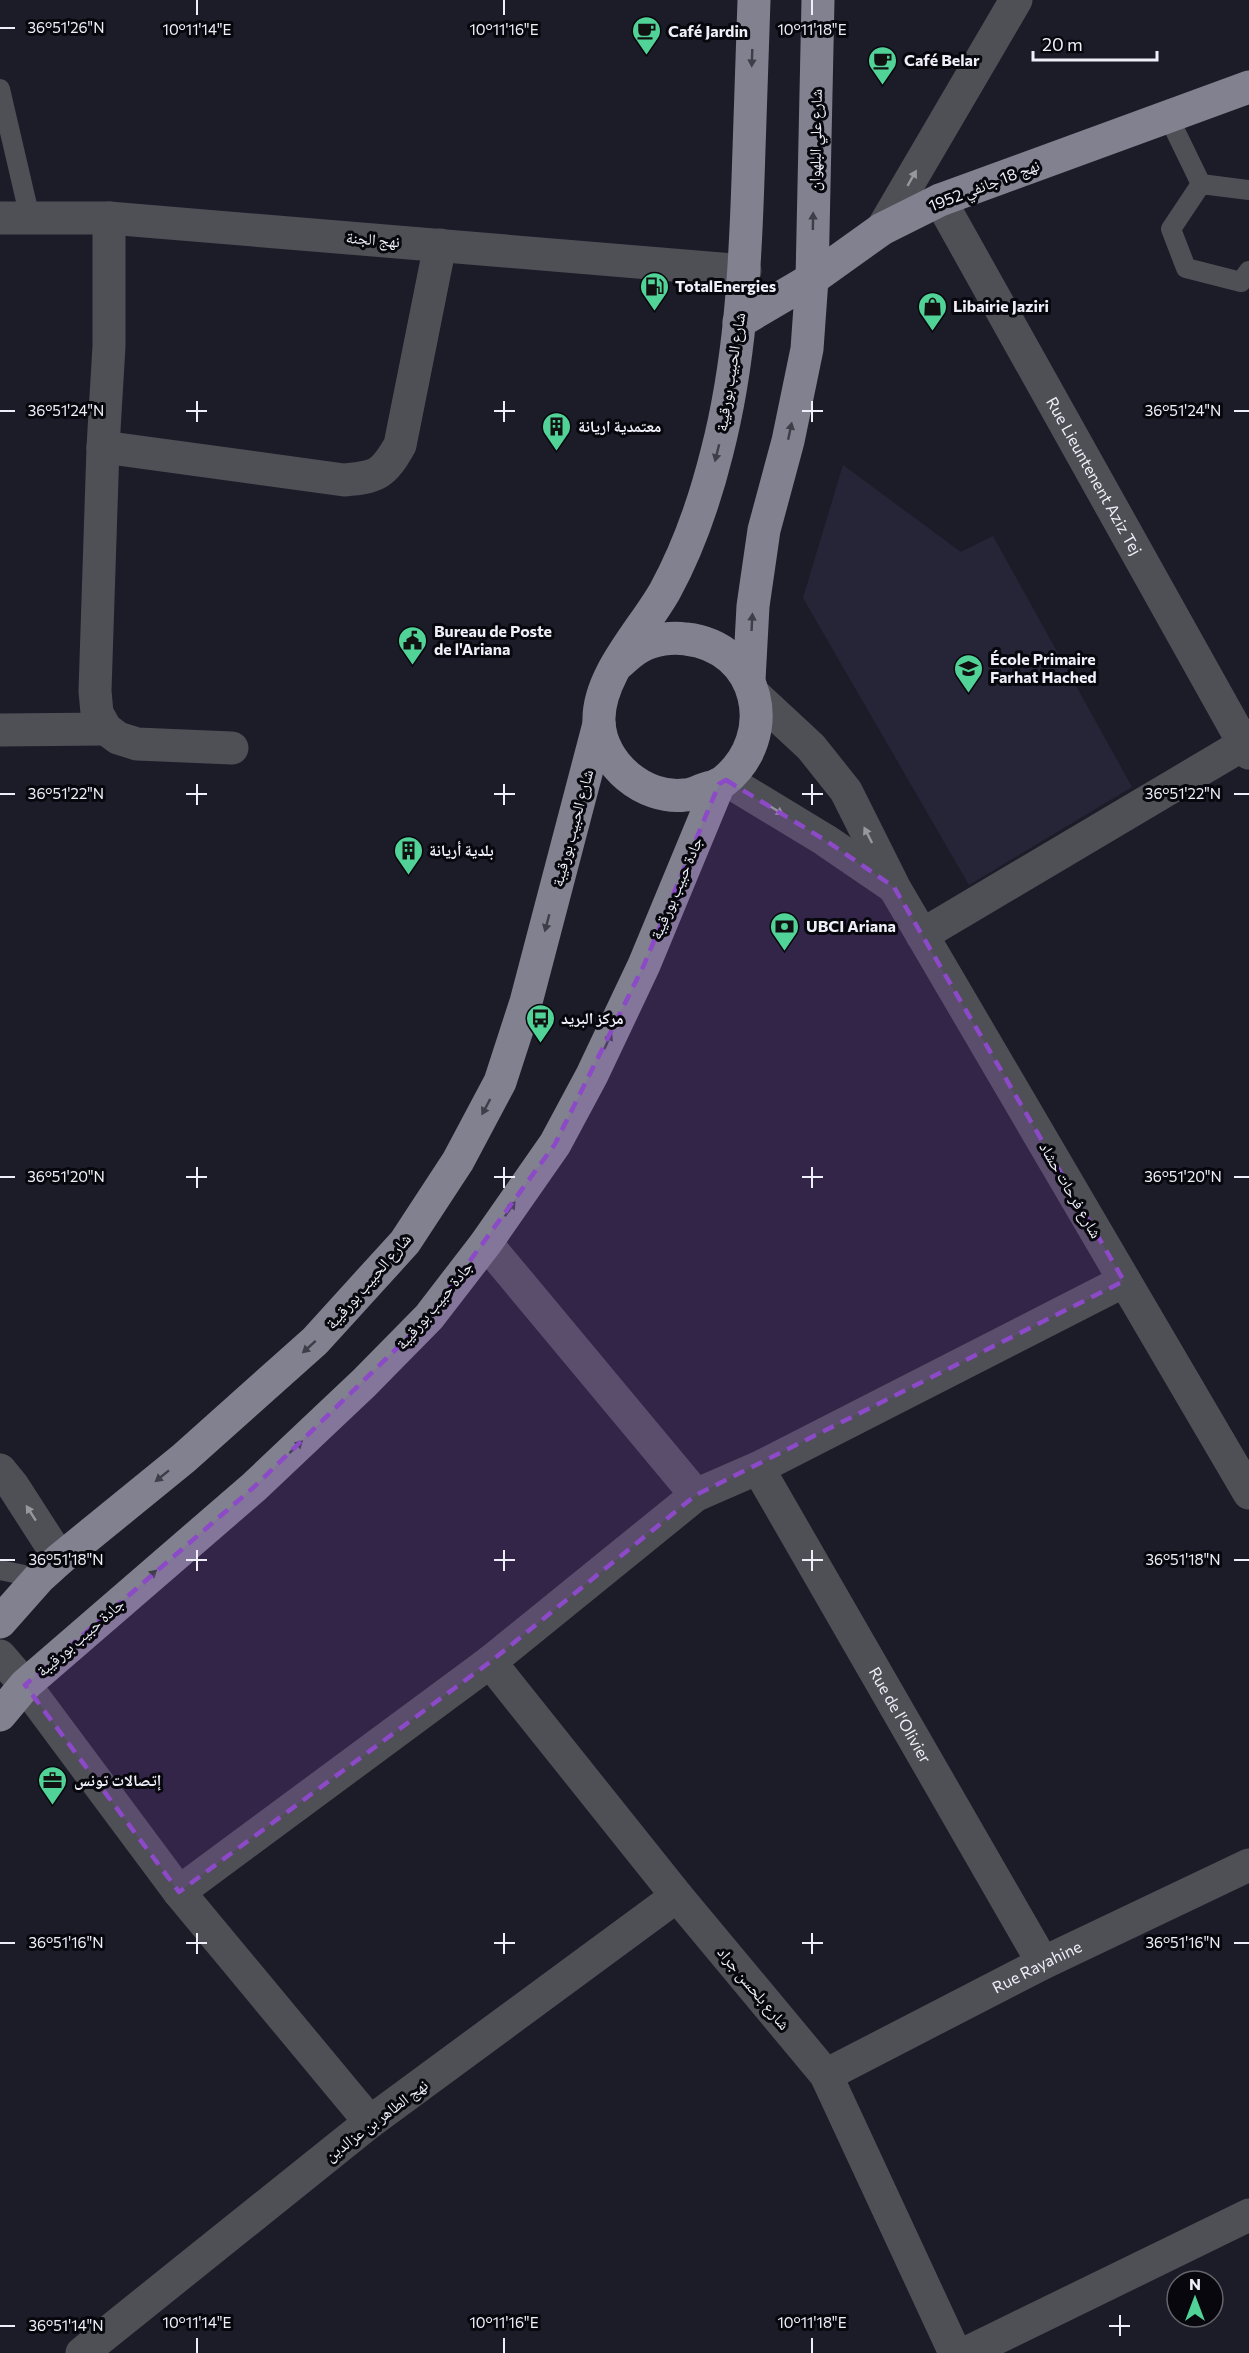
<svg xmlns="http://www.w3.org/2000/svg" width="1249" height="2353" font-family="Commissioner,'Noto Naskh Arabic',sans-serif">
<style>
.built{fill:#262538}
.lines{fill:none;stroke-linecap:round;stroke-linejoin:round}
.lane{stroke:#4f4f56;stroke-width:20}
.street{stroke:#4f4f56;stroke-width:33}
.primary{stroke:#81818f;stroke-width:33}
.oneway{fill:#3e3e48}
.oneway2{fill:#97979f}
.marked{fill:#8c49c8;fill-opacity:0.2;stroke:#8c49c8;stroke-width:4.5;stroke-dasharray:12 8;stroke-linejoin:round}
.ticks{fill:none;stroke:#efeff9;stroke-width:2}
.labels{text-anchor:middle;stroke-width:6;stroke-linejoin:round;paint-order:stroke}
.poi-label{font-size:16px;font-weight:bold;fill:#efeff9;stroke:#07070d;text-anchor:start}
.street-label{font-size:16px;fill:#efeff9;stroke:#07070d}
.ticks-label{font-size:15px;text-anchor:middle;fill:#efeff9;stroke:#07070d;stroke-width:6;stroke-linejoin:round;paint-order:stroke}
</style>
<rect width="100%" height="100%" fill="#1c1c29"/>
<polygon class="built" points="843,465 961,552 993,536 1132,787 969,885 803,598"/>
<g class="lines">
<g class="lane">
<polyline points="0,89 30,218"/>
<polyline points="1168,116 1201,184"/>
<polyline points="1249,190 1201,184 1171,229 1186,268 1241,282 1249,271"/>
<polyline points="0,1570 39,1578"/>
</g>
<g class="street">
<path id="s1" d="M940 200 1249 753"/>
<polyline points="0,218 109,218 745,271"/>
<polyline points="109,218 109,346 103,447 95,691 97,713 106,729 118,738 137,744 232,748"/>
<polyline points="882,229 1016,0"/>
<path d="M103 447 344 480C377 477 383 475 400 445L440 245"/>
<polyline points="755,695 811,747 846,791 894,887 1249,1493"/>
<polyline points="0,730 106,729"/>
<polyline points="726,780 825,840 891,885"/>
<polyline points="922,935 1244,744"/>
<polyline points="486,1243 696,1495"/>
<path id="s2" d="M758 1468 1043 1963"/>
<polyline points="0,1470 13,1486 60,1559"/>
<polyline points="0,1656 25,1685 179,1892 370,2122"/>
<polyline points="490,1662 677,1896 826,2075 955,2353"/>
<polyline points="179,1892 490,1662 696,1495 758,1468 1124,1281"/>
<path id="s3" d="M826 2075 1043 1963 1249 1865"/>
<polyline points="82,2353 370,2122 677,1896"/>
<polyline points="966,2353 1249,2215"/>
</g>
<g class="primary">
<polyline points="739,322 812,279 882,229 940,200 1249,87"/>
<path d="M617 665C624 659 632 651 640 647 654 639 672 637 686 639 760 647 780 736 724 781 718 786 710 787 702 790 697 792 691 795 685 795 644 800 601 764 599 722 597 676 643 630 665 591 689 547 705 500 717 452 740 363 745 270 748 179 750 119 752 60 754 0"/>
<polyline points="749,680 753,606 764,530 788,441 807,349 812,279 818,0"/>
<polyline points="0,1622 39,1578 60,1559 184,1458 315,1341 405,1242 458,1161 500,1082 526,1002 599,724"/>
<polyline points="0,1715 25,1685 254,1487 364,1383 429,1317 486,1243 555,1144 592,1075 644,965 719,784"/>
</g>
</g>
<defs><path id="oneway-solid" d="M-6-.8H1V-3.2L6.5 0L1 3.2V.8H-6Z" transform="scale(1.5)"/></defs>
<g class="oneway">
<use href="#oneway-solid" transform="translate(752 58) rotate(92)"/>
<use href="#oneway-solid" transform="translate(813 221) rotate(-89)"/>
<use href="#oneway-solid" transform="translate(790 431) rotate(-78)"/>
<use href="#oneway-solid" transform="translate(717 453) rotate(104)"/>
<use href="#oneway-solid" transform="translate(752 622) rotate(-87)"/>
<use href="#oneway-solid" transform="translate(547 923) rotate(105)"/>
<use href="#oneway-solid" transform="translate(608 1041) rotate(-65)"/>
<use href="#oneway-solid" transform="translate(486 1107) rotate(118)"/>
<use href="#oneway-solid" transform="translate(510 1209) rotate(-55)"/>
<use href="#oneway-solid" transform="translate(309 1347) rotate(138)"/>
<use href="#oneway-solid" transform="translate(296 1447) rotate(-43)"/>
<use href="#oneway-solid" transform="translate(162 1476) rotate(141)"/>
<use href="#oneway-solid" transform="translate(150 1576) rotate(-41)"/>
</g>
<g class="oneway2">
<use href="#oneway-solid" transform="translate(912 178) rotate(-60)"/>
<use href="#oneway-solid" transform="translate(776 810) rotate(32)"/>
<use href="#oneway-solid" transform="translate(868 835) rotate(-117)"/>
<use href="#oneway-solid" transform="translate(31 1513) rotate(-123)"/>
</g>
<path class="marked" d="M726 780 825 840 894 887 1124 1281 696 1495 490 1662 179 1892 25 1685 254 1487 429 1317 555 1144 644 965 719 784Z"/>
<path class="ticks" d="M197 0V15M504 0V15M812 0V15M0 28H15M197 401V422M504 401V422M812 401V422M0 411H15M186 411H207M494 411H515M802 411H823M1234 411H1249M197 784V805M504 784V805M812 784V805M0 794H15M186 794H207M494 794H515M802 794H823M1234 794H1249M197 1167V1188M504 1167V1188M812 1167V1188M0 1177H15M186 1177H207M494 1177H515M802 1177H823M1234 1177H1249M197 1550V1571M504 1550V1571M812 1550V1571M0 1560H15M186 1560H207M494 1560H515M802 1560H823M1234 1560H1249M197 1933V1954M504 1933V1954M812 1933V1954M0 1943H15M186 1943H207M494 1943H515M802 1943H823M1234 1943H1249M1120 2315V2336M0 2326H15M1109 2326H1130M197 2338V2353M504 2338V2353M812 2338V2353"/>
<defs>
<symbol id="cafe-pin" viewBox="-11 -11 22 30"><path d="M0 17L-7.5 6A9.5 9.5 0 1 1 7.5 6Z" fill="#51d398" stroke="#07070d"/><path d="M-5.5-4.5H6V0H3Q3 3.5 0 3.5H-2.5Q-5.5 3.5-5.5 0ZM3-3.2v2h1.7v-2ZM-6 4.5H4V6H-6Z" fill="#111"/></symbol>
<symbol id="fuel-pin" viewBox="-11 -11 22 30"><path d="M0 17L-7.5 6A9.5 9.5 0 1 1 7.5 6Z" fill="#51d398" stroke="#07070d"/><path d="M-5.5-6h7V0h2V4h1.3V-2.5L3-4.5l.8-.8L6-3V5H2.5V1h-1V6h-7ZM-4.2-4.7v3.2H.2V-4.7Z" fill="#111"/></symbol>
<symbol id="shop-pin" viewBox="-11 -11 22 30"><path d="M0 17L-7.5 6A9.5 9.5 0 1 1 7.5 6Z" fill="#51d398" stroke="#07070d"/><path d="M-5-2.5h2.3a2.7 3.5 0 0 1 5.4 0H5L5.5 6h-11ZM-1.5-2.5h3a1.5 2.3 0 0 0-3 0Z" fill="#111"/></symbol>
<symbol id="building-pin" viewBox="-11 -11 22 30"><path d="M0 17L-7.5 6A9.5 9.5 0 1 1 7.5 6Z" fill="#51d398" stroke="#07070d"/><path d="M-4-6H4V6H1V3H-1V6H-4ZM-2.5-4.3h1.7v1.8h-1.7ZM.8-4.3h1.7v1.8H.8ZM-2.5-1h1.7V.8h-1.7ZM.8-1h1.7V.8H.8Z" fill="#111"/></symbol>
<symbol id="civic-pin" viewBox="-11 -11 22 30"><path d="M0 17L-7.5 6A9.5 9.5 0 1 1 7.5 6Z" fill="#51d398" stroke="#07070d"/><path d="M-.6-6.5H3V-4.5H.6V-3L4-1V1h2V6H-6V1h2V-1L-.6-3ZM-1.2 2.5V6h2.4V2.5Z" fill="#111"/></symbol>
<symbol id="school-pin" viewBox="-11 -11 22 30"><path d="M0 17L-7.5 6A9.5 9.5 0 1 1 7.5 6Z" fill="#51d398" stroke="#07070d"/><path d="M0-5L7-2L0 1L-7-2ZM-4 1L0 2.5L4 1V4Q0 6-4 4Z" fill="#111"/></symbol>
<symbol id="bank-pin" viewBox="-11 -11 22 30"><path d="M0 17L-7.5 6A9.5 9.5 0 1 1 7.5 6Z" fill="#51d398" stroke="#07070d"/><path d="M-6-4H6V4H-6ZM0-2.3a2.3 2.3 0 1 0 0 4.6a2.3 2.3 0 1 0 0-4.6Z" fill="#111"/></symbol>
<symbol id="bus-pin" viewBox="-11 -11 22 30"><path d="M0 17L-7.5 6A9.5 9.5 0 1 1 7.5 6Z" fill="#51d398" stroke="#07070d"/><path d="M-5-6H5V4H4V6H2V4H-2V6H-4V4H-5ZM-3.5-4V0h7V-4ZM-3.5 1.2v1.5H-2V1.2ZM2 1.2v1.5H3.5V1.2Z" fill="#111"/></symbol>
<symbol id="office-pin" viewBox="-11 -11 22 30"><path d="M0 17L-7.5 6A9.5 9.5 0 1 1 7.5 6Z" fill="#51d398" stroke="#07070d"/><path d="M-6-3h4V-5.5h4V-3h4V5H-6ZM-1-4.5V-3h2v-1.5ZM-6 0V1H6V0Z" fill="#111"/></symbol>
</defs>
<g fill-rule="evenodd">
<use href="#cafe-pin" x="630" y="14" width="33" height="45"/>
<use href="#cafe-pin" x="866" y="44" width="33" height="45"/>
<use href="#fuel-pin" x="638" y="270" width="33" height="45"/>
<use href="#shop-pin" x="916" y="290" width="33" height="45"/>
<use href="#building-pin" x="540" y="410" width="33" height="45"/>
<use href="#civic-pin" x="396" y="624" width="33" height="45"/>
<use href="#school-pin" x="952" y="652" width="33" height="45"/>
<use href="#building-pin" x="392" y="834" width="33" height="45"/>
<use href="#bank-pin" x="768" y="910" width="33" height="45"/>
<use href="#bus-pin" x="524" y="1002" width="33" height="45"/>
<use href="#office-pin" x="36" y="1764" width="33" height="45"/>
</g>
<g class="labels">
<g class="poi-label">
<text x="668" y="37">Café Jardin</text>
<text x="904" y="66">Café Belar</text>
<text x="675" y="292">TotalEnergies</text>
<text x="953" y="312">Libairie Jaziri</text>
<text x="578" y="432">معتمدية اريانة</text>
<text x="434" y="637">Bureau de Poste<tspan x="434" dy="18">de l'Ariana</tspan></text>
<text x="990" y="665">École Primaire<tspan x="990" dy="18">Farhat Hached</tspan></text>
<text x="429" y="856">بلدية أريانة</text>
<text x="806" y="932">UBCI Ariana</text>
<text x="561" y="1024">مركز البريد</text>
<text x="74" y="1786">إتصالات تونس</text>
</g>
<g class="street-label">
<text transform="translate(815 140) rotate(-89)" y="6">شارع علي البلهوان</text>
<text transform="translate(984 185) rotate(-21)" y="6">نهج 18 جانفي 1952</text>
<text transform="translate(373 239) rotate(5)" y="6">نهج الجنة</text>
<text transform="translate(730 372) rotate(-81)" y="6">شارع الحبيب بورقيبة</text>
<text dy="6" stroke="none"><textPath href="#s1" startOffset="316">Rue Lieuntenent Aziz Tej</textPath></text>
<text transform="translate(572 828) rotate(-75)" y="6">شارع الحبيب بورقيبة</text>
<text transform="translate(676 888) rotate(-67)" y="6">جادة حبيب بورقيبة</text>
<text transform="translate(1071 1190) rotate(60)" y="6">شارع فرحات حشاد</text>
<text transform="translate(368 1281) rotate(-49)" y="6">شارع الحبيب بورقيبة</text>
<text transform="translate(434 1305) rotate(-50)" y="6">جادة حبيب بورقيبة</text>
<text transform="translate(80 1637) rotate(-41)" y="6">جادة حبيب بورقيبة</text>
<text dy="6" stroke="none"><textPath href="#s2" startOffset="285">Rue de l'Olivier</textPath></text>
<text dy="6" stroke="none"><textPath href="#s3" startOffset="237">Rue Rayahine</textPath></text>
<text transform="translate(754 1988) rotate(50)" y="6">شارع بلحسن جراد</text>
<text transform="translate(376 2120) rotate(-37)" y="6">نهج الطاهر بن عزالدين</text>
</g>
</g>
<g class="ticks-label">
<text x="66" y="33">36°51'26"N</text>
<text x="197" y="35">10°11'14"E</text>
<text x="504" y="35">10°11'16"E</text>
<text x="812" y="35">10°11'18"E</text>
<text x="66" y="416">36°51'24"N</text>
<text x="1183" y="416">36°51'24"N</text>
<text x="66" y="799">36°51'22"N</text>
<text x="1183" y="799">36°51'22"N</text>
<text x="66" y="1182">36°51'20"N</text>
<text x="1183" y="1182">36°51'20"N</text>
<text x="66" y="1565">36°51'18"N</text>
<text x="1183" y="1565">36°51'18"N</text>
<text x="66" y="1948">36°51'16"N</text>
<text x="1183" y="1948">36°51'16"N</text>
<text x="197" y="2328">10°11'14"E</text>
<text x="504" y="2328">10°11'16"E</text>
<text x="812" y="2328">10°11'18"E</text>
<text x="66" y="2331">36°51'14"N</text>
</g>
<g transform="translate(1195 2299)"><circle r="28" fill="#07070d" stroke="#64646b" stroke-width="1.5"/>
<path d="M0-4.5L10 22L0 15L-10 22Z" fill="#51d398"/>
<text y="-9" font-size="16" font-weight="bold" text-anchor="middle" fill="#efeff9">N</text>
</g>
<path d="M1033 51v9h124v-9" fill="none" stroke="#efeff9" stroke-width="3"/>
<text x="1042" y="51" font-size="18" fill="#efeff9" stroke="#07070d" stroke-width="4.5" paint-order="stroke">20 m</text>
</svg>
